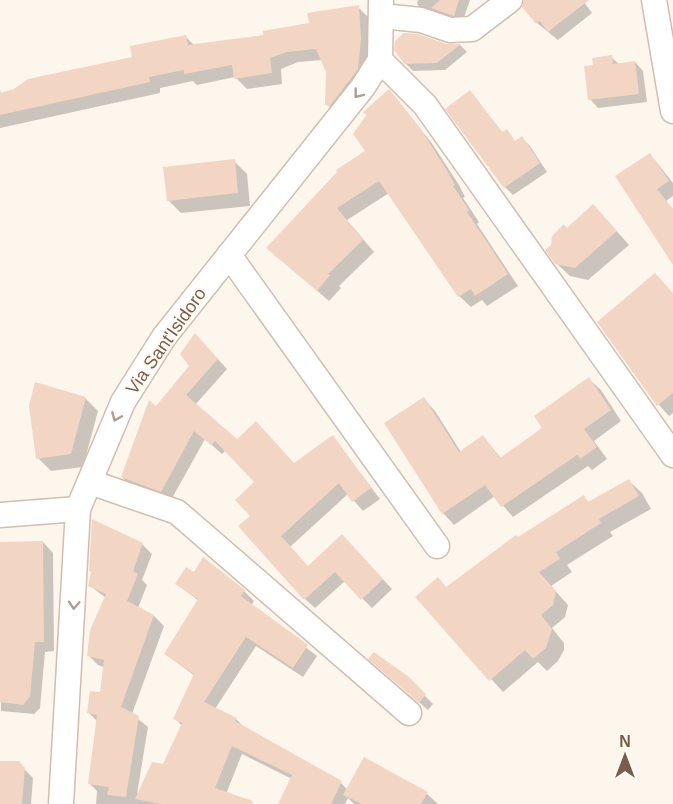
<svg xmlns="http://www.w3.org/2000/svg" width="673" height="804" font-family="Arial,sans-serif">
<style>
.shadow{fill:#0003}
.building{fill:#f3d5c3}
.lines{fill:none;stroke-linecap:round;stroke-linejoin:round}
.minor-casing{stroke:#d1beb0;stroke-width:27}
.minor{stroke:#fff;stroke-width:24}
.oneway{stroke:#af9d94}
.labels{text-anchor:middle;stroke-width:4.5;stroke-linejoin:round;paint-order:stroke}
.street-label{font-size:18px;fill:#7a5c4d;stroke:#fffaf3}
</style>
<rect width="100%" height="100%" fill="#fdf6ec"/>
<g class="shadow">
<polygon points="418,0 470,0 462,23 425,12 417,4"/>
<polygon points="528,0 586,0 584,2 592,13 558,40 537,23"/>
<polygon points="358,7 369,18 368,80 338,115 327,104 328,72 322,60 298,62 281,69 282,84 247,89 235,77 197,85 193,81 160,88 160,93 0,128 0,90 1,94 134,58 186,37 195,46 265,36 311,25"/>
<polygon points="446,45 460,45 467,52 445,70 413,71 405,63"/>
<polygon points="611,57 619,64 635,62 643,71 647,102 598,108 590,99 594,66"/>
<polygon points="388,91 431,142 459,185 465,197 463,198 479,222 477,224 518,286 487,306 482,300 471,307 459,296 389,193 347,220 374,252 339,286 341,288 329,301 268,248 367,152 367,115 365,113"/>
<polygon points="470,92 503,133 506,131 516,142 522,138 530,146 547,172 513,195 505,187"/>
<polygon points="650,154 673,183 673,196 666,201 673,209 673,262 617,177"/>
<polygon points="234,161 247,174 250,206 181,213 168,200"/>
<polygon points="606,219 629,245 588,280 570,276 556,263"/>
<polygon points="673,294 673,413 669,416 659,405 599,323"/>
<polygon points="205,345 227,369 195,405 237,441 295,465 333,437 380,499 363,511 348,494 290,547 309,568 352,546 392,589 372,608 345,581 315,608 305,599 253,516 256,482 226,450 222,454 205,439 171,500 132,487 122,477 156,408 191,366"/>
<polygon points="589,379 601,390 621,421 594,441 607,459 592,470 588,466 513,517 495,496 454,525 443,513 424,399 435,411 461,452 483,437 501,458 544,429"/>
<polygon points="85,398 98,411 83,467 51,471 38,458"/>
<polygon points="629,481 642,493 651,509 610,532 613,536 567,565 572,572 551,586 568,605 565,617 552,628 564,643 564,650 558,661 547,671 538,662 503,692 417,598 447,588 583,497 590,503"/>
<polygon points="43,542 53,553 54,651 45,652 40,708 34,714 1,711 0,544"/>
<polygon points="142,544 152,554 142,580 147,585 138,608 154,616 164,626 132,714 148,727 137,794 164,765 182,726 175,718 195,676 165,654 199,601 177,584 194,574 244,591 254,601 251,606 317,656 303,677 256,646 215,709 236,719 246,729 341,783 348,790 426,793 438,804 354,804 348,798 345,804 280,804 292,779 242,754 226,794 241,804 96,804 97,791 89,783 98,722 88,712 101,693 104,667 98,665 88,655 106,598 89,585"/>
<polygon points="379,667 408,679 433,704 428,710"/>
<polygon points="0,762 18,763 33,778 31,804 0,804"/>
</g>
<g class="building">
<polygon points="440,0 459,0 454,16 431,8"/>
<polygon points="524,0 589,0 548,32 540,21 536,24 522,7"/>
<polygon points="359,5 361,39 358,69 330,106 325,105 326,72 316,49 287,52 270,58 272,73 234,79 232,65 184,74 184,70 149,77 150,82 0,115 0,93 14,89 28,79 132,57 130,46 186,35 188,45 263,35 263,31 309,23 307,13"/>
<polygon points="404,33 418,34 446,44 461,44 437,63 404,64 394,50 395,41"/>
<polygon points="612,55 613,64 635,61 639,94 588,100 584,66 593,65 592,58"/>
<polygon points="389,89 420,128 448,172 455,185 453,186 469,210 467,212 508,274 475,296 471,289 458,297 379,181 337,208 363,240 328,274 330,275 317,291 266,248 337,172 336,170 365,151 353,134 367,114 362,113"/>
<polygon points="470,90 502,132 507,129 515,141 522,136 540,163 504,188 445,109"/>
<polygon points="650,153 669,181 657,189 673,209 673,265 615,176"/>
<polygon points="235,159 238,193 167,201 163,167"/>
<polygon points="593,204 617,231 575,268 555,264 545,250 551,245 552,236 564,224 567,228"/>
<polygon points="655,273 673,293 673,393 657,406 597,322"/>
<polygon points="195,333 218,359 186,395 237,439 256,421 294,463 333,435 371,488 352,502 339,483 281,536 308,566 342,534 383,579 361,600 335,572 304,600 238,526 250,516 235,500 254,482 215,441 211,445 194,431 161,492 121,477 149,400 156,406 189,366 180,354"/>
<polygon points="589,377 611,410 584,429 597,447 580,459 577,455 501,507 485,485 442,514 384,423 424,397 459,452 483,435 500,458 542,428 534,416"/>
<polygon points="35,382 86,397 71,454 36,459 29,406"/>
<polygon points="629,479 639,496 599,519 601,523 556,552 560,559 539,572 556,591 553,605 541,615 552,629 546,648 533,659 525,650 489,681 415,597 438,577 446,587 516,535 518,537 584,495 588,502"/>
<polygon points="92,519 143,543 133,571 138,574 127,601 154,615 121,707 139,716 126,797 107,795 109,787 88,784 97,715 87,713 90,691 100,692 104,660 87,656 90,630 106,594 88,586 91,572 89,571"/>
<polygon points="43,541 44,642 35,642 30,697 23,705 0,702 0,542"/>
<polygon points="203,557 245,590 241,596 308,645 293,668 246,637 204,702 237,718 235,721 342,781 331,804 278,804 292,775 232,746 215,788 253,801 252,804 161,804 135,799 152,762 163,764 182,723 173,719 194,674 164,654 198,599 175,584 186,567 194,572"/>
<polygon points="374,652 409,677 426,694 419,703 368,659"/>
<polygon points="364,757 428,792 421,804 362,804 343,795"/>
<polygon points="0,761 19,761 25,768 22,804 0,804"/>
</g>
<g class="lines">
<defs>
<g id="minor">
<polyline points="654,0 673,111"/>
<polyline points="382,16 421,20 450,30 472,29 510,0"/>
<polyline points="380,60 425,105 673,455"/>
<polyline points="229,255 437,546"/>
<polyline points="90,482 177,512 409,713"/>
<polyline points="0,515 78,509"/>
<polyline points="61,804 78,509 123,402 164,337 363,87 380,60 381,0"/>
</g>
</defs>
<use href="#minor" class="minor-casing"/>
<use href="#minor" class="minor"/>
</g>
<defs><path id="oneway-chevron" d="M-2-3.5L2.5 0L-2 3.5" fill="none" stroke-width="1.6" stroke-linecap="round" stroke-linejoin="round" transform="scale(1.5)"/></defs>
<g class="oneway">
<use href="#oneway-chevron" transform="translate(358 94) rotate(128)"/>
<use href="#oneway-chevron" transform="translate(116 417) rotate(113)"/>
<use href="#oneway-chevron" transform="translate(74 605) rotate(93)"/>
</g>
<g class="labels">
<g class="street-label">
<text transform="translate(166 341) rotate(-55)" y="6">Via Sant'Isidoro</text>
</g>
</g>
<g transform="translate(625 756)" stroke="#fffaf3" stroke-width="4.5" paint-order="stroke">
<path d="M0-4.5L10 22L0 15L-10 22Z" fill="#7a5c4d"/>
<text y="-9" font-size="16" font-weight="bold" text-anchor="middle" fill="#7a5c4d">N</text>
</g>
</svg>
